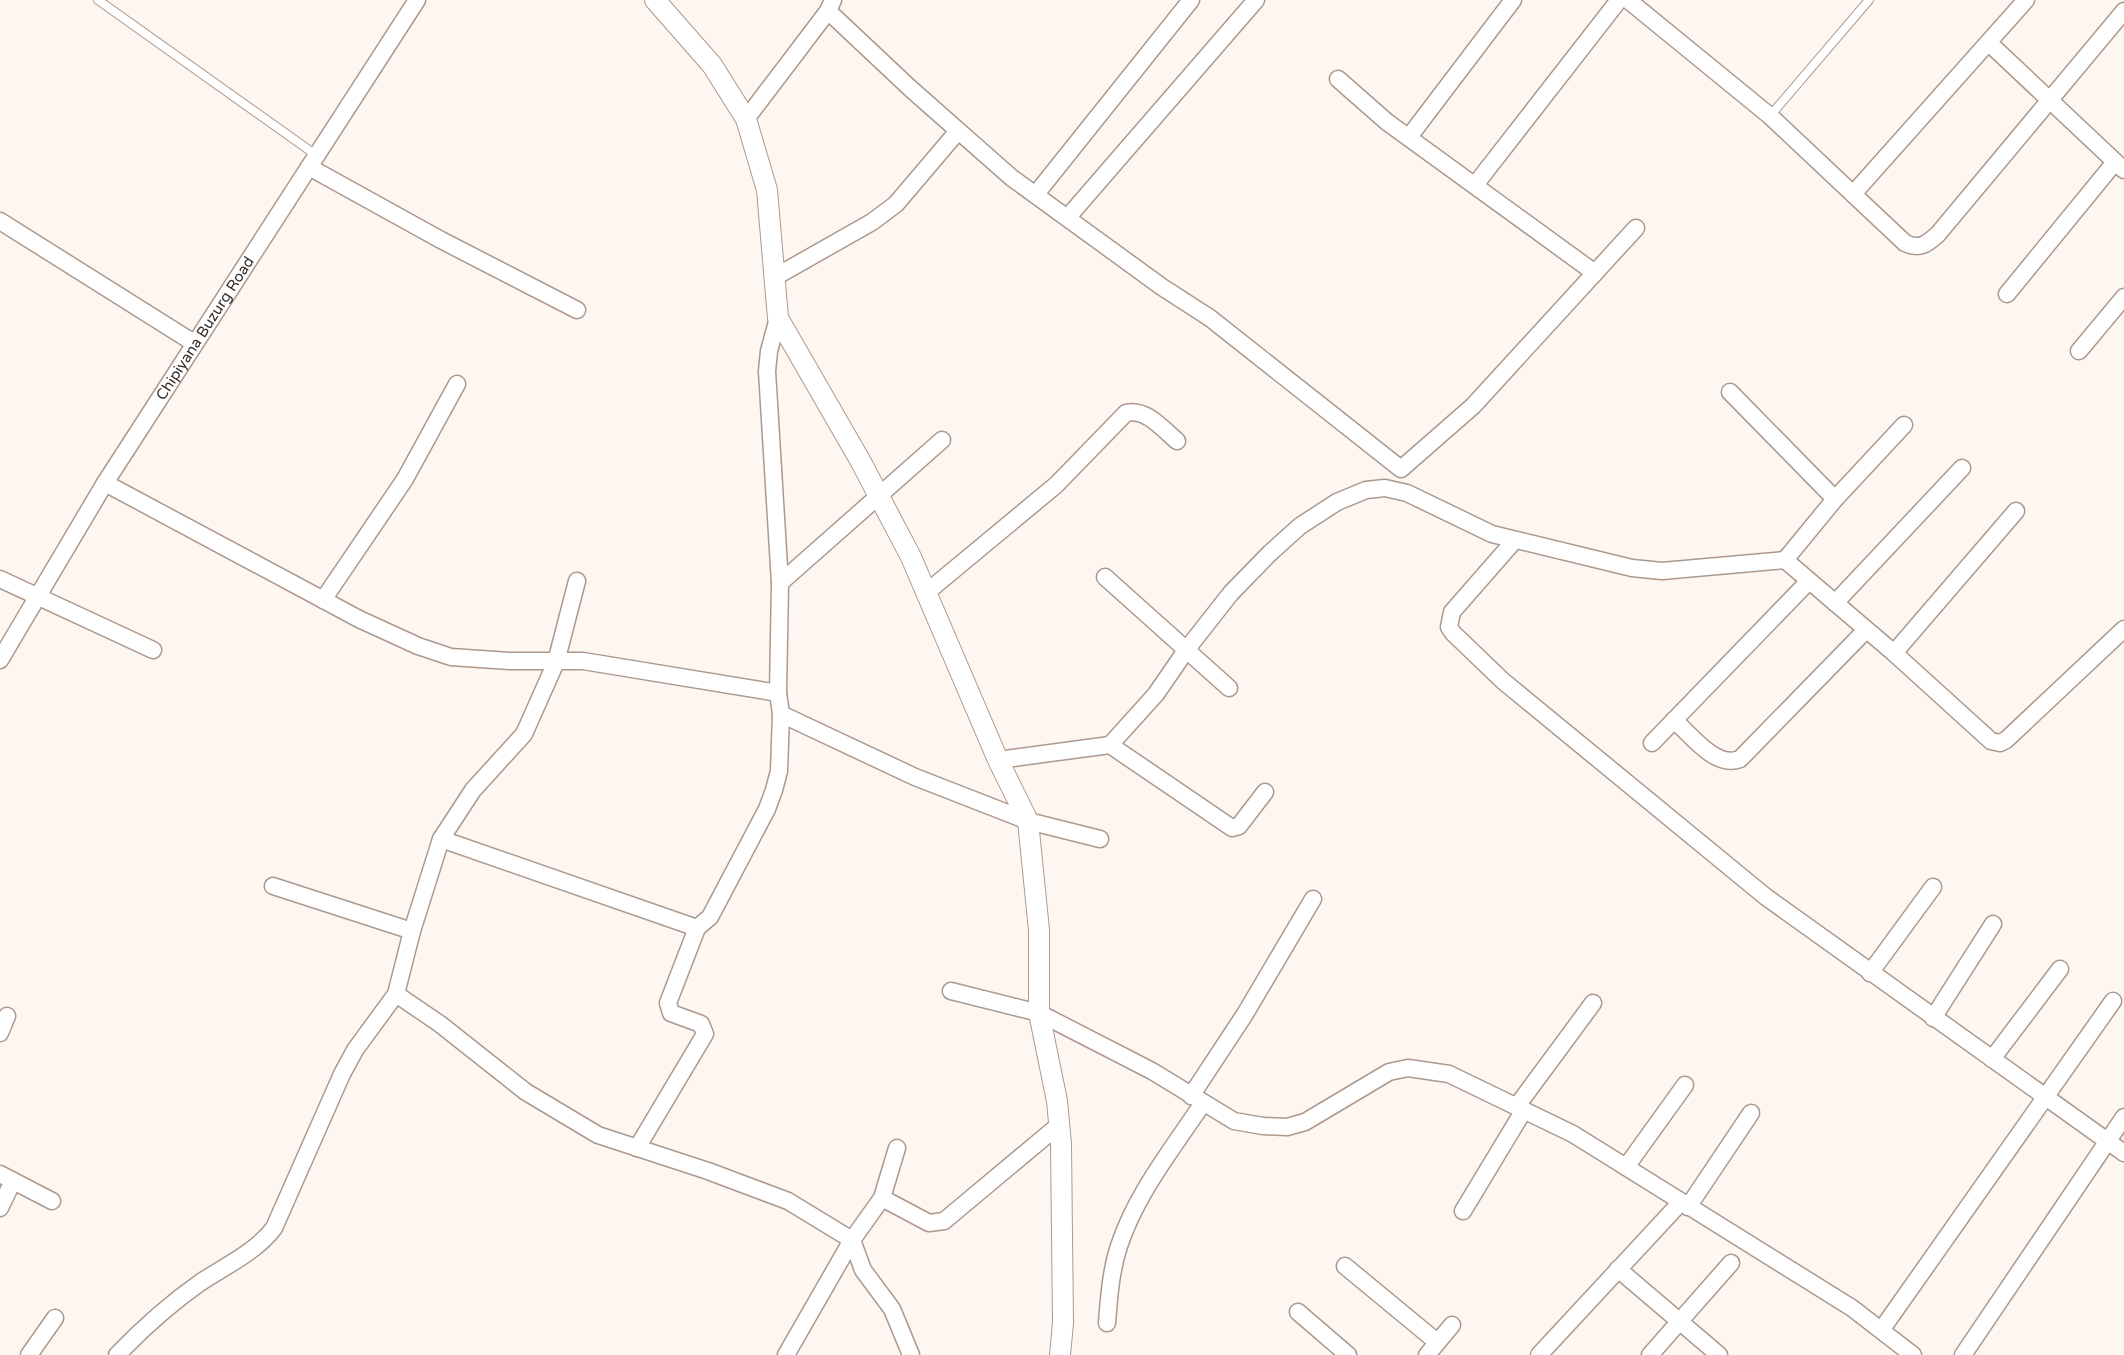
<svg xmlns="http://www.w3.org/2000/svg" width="2124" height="1355" font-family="'Varela Round',sans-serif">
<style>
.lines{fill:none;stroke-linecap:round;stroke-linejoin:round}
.service-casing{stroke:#ac998d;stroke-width:10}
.minor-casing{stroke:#ac998d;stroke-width:19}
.tertiary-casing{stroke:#ac998d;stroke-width:22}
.service{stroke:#fff;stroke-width:8}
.minor{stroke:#fff;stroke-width:16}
.tertiary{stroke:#fff;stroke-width:20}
.labels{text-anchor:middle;stroke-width:4.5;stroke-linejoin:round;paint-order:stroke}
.street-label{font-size:15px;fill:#362e29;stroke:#fef6f1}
</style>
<rect width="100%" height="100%" fill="#fef6f1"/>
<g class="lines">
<defs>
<g id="service">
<polyline points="98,0 316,155"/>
<polyline points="1770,116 1869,0"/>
</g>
<g id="minor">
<path d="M1628 0 1770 116 1905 243C1920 250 1927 244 1938 234L2124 11"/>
<polyline points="828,11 911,89 1012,178 1162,287 1210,318 1401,469 1473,406 1636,228"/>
<polyline points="1989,43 2124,170"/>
<polyline points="1338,79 1387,122 1595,273"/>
<polyline points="746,119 828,11 833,0"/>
<polyline points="1409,137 1513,0"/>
<polyline points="309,167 441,240 577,310"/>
<polyline points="1475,185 1619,0"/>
<polyline points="1036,194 1191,0"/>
<polyline points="1853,194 2026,0"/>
<polyline points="1068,217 1256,0"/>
<polyline points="0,221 194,343"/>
<polyline points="775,277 872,222 896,204 958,131"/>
<polyline points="2007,294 2115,162"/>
<polyline points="778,318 769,351 767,371 780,583 778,693"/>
<polyline points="2079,351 2124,297"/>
<polyline points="1730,392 1835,499"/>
<polyline points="105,483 359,619 418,646 451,657 510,661 583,661 778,693 781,714 915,777 1028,821 1100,839"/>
<polyline points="1515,540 1452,612 1449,627 1453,633 1503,681 1766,897 2124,1153"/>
<polyline points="1785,560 1835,499 1904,425"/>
<polyline points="1105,577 1229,688"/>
<polyline points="0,579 153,650"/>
<polyline points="780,583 942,440"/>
<path d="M927 592 1056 485 1126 413C1146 408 1163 429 1177 441"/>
<polyline points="323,600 405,479 457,384"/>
<polyline points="1835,603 1962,468"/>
<polyline points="1894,653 2016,511"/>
<path id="s1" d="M0 660 105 483 417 0"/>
<path d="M1674 720C1691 735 1716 769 1740 759L1866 630"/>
<polyline points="1652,743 1809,581"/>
<polyline points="1110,745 1156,694 1187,649 1231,593 1270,553 1300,526 1337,502 1366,490 1385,488 1407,493 1492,534 1632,568 1662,571 1785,560 1894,653 1991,741 2000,743 2006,740 2124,629"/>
<polyline points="998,760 1110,745 1232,828 1239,826 1265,792"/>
<polyline points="441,839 697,928 710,917 767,809 774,790 779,771 781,714"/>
<polyline points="273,886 412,931"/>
<polyline points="1870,973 1933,887"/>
<polyline points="951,991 1039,1013 1152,1071 1234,1121 1263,1126 1287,1127 1305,1122 1389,1072 1408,1068 1449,1074 1573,1134 1852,1308 1913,1355"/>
<polyline points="396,994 440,1024 526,1092 598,1135 708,1171 788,1201 852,1240 863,1270 892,1309 911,1355"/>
<polyline points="1933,1018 1993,924"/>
<polyline points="0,1033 7,1016"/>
<polyline points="1992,1059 2060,969"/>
<polyline points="1191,1096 1245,1014 1313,899"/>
<polyline points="1517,1106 1593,1003"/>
<polyline points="637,1148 705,1034 701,1024 671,1013 668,1003 697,928"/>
<polyline points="1626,1167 1685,1085"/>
<polyline points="0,1174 52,1201"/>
<polyline points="882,1198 929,1223 944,1221 1059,1125"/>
<polyline points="1688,1207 1751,1113"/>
<polyline points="0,1208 13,1181"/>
<polyline points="1463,1211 1524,1110"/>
<polyline points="1345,1266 1437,1342"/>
<polyline points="1618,1269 1719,1355"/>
<polyline points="1298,1312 1348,1355"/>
<path d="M1107 1323C1109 1297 1111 1270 1119 1246 1136 1194 1173 1148 1203 1103"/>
<polyline points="1882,1329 2113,1001"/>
<polyline points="29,1355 55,1318"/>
<path d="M117 1355C142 1329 171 1303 201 1282 225 1266 256 1252 274 1228L342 1074 355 1050 396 994 412 931 441 839 473 790 524 734 556 662 577 581"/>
<polyline points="786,1355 852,1240 882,1198 897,1148"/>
<polyline points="1427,1355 1452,1325"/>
<polyline points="1539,1355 1681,1202"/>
<polyline points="1650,1355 1731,1263"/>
<polyline points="1963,1355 2124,1117"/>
</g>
<polyline id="tertiary" points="655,0 712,65 746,119 767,190 778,318 861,462 911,557 998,760 1028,821 1039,930 1039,1013 1057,1101 1061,1144 1063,1323 1060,1355"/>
</defs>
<use href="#service" class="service-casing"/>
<use href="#minor" class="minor-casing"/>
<use href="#tertiary" class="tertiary-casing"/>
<use href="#service" class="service"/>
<use href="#minor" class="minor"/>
<use href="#tertiary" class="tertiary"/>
</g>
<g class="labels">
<g class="street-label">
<text dy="5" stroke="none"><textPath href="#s1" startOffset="390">Chipiyana Buzurg Road</textPath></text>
</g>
</g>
</svg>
